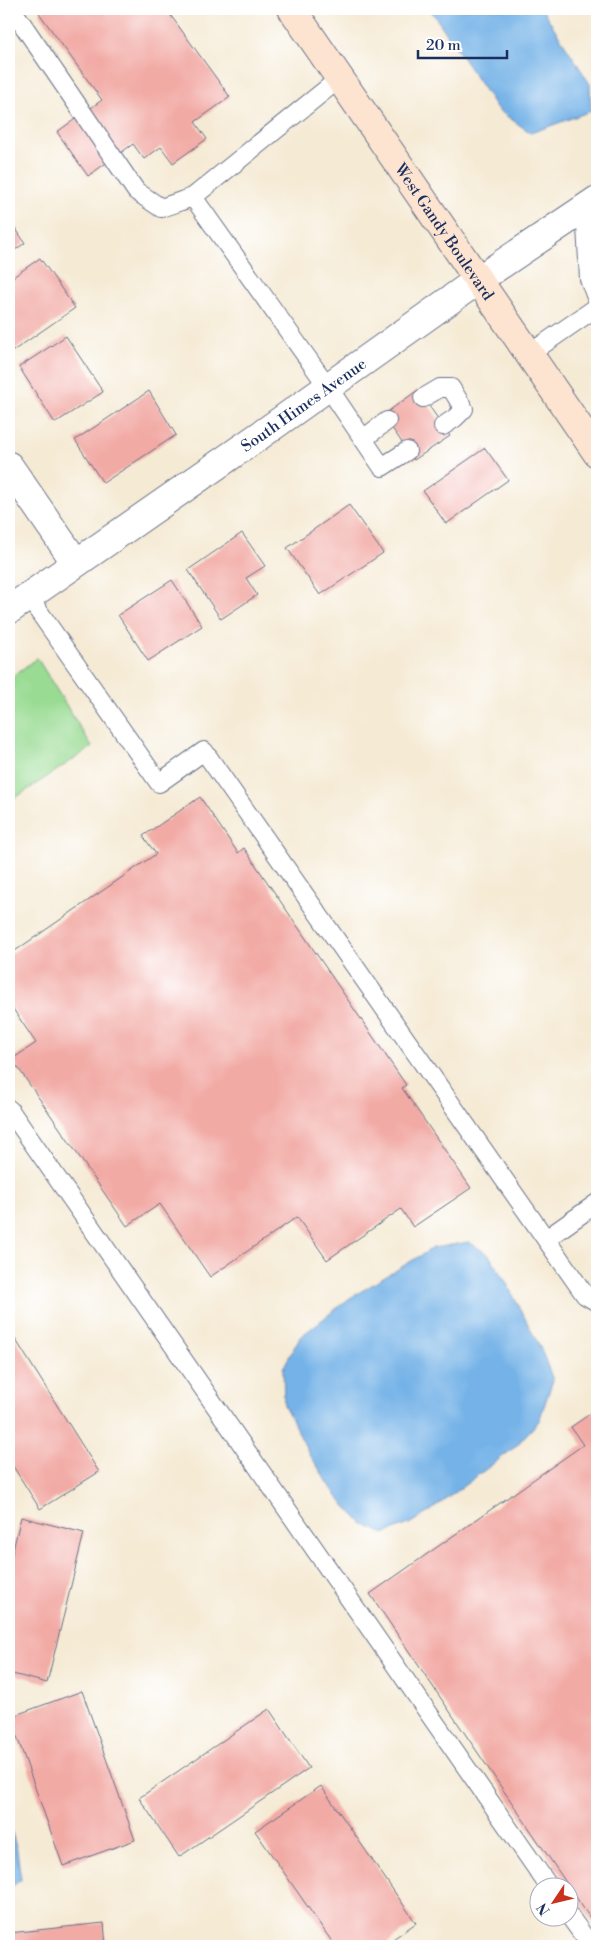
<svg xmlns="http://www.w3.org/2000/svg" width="606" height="1955" font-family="'Libre Bodoni',serif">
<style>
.green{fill:#99db93;stroke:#5a8578}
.water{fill:#74b2e7;stroke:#4870a2}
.building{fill:#f2aaa5}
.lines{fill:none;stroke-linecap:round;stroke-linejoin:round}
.service-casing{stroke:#677087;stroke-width:20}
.minor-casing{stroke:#677087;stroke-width:30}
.tertiary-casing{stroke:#677087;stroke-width:30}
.secondary-casing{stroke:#677087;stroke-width:30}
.service{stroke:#fff;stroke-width:18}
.minor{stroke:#fff;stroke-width:28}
.tertiary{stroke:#fff;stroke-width:28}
.secondary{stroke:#fde4d1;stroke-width:28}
.labels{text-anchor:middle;stroke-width:5;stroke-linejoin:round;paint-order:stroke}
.street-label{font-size:16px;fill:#1b2f5e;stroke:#fff}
</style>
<rect width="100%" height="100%" fill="#fff"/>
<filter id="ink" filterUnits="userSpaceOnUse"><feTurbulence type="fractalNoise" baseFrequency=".02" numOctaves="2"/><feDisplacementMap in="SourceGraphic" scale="10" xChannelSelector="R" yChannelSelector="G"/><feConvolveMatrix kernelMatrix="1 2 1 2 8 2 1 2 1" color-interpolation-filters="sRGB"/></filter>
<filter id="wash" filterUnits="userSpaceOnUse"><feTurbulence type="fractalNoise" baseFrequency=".0096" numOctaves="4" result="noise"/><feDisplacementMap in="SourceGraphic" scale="20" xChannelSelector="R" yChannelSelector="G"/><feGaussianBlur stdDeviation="1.12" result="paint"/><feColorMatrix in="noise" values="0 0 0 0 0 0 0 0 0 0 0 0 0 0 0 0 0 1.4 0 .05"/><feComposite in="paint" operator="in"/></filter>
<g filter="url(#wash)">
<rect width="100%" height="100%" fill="#f5ead4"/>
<polygon class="green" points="37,658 92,747 9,802 9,679"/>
<g class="water">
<polygon points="430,9 542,9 590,84 591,111 531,133 498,110"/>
<polygon points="469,1242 489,1255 506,1282 541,1349 553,1380 539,1421 514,1448 429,1512 409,1524 384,1534 363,1524 338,1498 310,1455 284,1405 283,1368 300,1337 350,1298 433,1248"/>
<polygon points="9,1823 17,1850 21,1880 9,1888"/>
</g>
<g id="blocks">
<g class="building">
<polygon points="45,9 166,9 230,97 195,122 207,139 173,163 161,147 144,159 133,144 88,176 57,132 102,100 39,13"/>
<polygon points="9,218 25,243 9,254"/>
<polygon points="40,258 75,308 10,353 9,280"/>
<polygon points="66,336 103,392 55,423 19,367"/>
<polygon points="418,390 450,436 414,460 383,415"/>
<polygon points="149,391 176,435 103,483 75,440"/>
<polygon points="485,448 508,480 446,524 423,491"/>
<polygon points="349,505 383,553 320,595 287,548"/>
<polygon points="242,533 265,566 246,578 257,595 221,619 188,570"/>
<polygon points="172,580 202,626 148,661 118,615"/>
<polygon points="200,797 238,853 244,848 406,1085 402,1088 471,1188 413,1227 401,1209 327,1260 297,1217 210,1277 160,1204 127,1226 12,1059 36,1043 9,1003 9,955 156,854 143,836"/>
<polygon points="14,1337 99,1472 40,1509 9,1460 9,1340"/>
<polygon points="597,1409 597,1928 370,1594 583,1445 571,1427"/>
<polygon points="21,1517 84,1533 47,1683 9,1673 9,1566"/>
<polygon points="82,1691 135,1840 63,1866 10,1717"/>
<polygon points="269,1709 309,1768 179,1857 139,1798"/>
<polygon points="321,1786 416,1923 383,1946 335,1946 255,1831"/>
<polygon points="104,1923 106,1946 9,1946 9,1933"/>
</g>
</g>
</g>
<g filter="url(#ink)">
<use href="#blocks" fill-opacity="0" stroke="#677087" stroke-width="1"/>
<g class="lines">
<defs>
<g id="service">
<polyline points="12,9 136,191 161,208 193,197"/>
<polyline points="340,78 193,197 328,387 382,467 407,451"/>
<polyline points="585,208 589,279 597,300"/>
<polyline points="529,354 597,307"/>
<polyline points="423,398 440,388 451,388 464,409 455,418 443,426"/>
<polyline points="363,439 387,421"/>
<polyline points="28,596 159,783 204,751 585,1295 597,1302"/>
<polyline points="9,1109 550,1888"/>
<polyline points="546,1239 597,1203"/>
<polyline points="568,1914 591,1946"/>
</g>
<polyline id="minor" points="9,466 76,563"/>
<g id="tertiary">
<path id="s1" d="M9 610 262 434 478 280 597 200"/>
</g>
<g id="secondary">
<path id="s2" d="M292 9 597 453"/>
</g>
</defs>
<use href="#service" class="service-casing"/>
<use href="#minor" class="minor-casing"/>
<use href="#tertiary" class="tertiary-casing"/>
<use href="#secondary" class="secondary-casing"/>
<use href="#service" class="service"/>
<use href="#minor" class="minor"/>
<use href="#tertiary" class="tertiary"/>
<use href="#secondary" class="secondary"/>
</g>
</g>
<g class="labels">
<g class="street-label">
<text dy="6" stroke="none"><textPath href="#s2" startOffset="270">West Gandy Boulevard</textPath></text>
<text dy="6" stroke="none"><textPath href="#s1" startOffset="359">South Himes Avenue</textPath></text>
</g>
</g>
<rect width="606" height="1955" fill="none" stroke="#fff" stroke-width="30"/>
<g transform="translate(554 1902) rotate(235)"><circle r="24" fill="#ffffff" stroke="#a4acbf"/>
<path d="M0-4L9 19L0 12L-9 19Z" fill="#c8321e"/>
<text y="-8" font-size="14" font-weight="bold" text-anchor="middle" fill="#1b2f5e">N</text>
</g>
<path d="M418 50v8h89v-8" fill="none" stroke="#1b2f5e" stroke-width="2.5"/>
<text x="426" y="50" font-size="15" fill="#1b2f5e" stroke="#ffffff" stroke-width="4" paint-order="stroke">20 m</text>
</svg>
